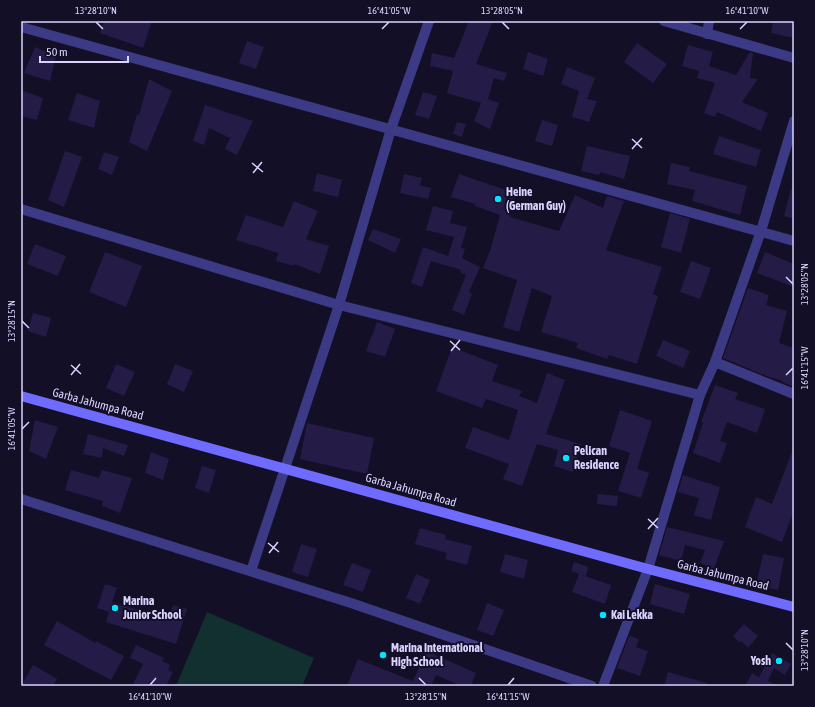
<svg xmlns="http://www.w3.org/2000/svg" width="815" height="707" font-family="'Asap Condensed',sans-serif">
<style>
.green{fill:#12302f}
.building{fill:#241b47}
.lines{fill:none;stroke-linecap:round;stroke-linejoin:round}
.street{stroke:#3d3a85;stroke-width:10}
.secondary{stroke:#6f6bff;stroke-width:10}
.ticks{fill:none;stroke:#d9d4ff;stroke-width:1.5}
.poi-dot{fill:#00e5ff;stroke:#130f26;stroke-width:1.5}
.labels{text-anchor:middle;stroke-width:4;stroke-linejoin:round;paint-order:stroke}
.poi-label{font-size:12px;font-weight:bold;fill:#d9d4ff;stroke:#130f26;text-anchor:start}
.street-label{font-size:12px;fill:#d9d4ff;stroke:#130f26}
.neatline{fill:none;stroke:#d9d4ff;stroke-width:1.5}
.ticks-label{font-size:10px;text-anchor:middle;fill:#d9d4ff}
</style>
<rect width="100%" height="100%" fill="#130f26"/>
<polygon class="green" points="207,612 314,658 302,686 176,686"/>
<g class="building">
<polygon points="104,21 152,21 143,48 100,33"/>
<polygon points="469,21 493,21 476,64 507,73 504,81 494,78 488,99 499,103 490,129 474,121 481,103 447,93 453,71 430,66 432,53 454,58"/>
<polygon points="773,21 794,21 794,38 771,33"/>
<polygon points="247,41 264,47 256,69 239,63"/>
<polygon points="637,43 667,64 653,83 624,62"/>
<polygon points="688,45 713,52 709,66 736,75 750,52 753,53 750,78 758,79 742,102 768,113 761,131 717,112 715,117 704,113 715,83 697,78 699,71 682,66"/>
<polygon points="35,47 56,56 50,81 24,73"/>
<polygon points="528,52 548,59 543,76 523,69"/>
<polygon points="567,67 595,78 587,99 597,101 589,122 572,117 579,91 561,84"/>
<polygon points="149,79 172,91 147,151 129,142 137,114 139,115"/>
<polygon points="21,90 43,98 37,120 21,116"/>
<polygon points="423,92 437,96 429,119 415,115"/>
<polygon points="77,93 100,101 94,128 68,120"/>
<polygon points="205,105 253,121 237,155 225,149 230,138 209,128 204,145 193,141"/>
<polygon points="542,120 558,125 552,146 535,141"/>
<polygon points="457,122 466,124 462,137 453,134"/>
<polygon points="719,136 761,150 756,167 713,154"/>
<polygon points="587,146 630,156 624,179 600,172 599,175 581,171"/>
<polygon points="65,151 82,157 64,207 48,200"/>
<polygon points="104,152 119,157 112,175 98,169"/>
<polygon points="671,163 690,167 689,171 747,186 740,215 692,201 695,190 667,184"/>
<polygon points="317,173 342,180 338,197 313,191"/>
<polygon points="404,174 422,178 420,185 431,188 428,199 400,193"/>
<polygon points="459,174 506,190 505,193 515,196 510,217 559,231 575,195 603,208 607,196 624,201 606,250 662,267 653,294 658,296 637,364 609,355 607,359 576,348 578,343 541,332 552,296 532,288 519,332 503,327 517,280 483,268 490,251 500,215 475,206 475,204 451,197"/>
<polygon points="791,189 794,189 794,219 784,216"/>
<polygon points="294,201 318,211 306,239 329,246 320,274 294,264 294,266 276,261 278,253 236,240 246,215 283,227"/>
<polygon points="433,206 453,211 450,223 467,227 461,248 465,249 462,258 480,267 469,292 472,294 464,315 452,310 466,275 460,272 461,270 431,261 422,287 411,283 423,247 448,256 454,237 426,230"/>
<polygon points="670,213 690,219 681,253 661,247"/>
<polygon points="373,229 401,239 395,253 368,240"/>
<polygon points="35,244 66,256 58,276 27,264"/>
<polygon points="105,252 142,266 126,307 89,292"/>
<polygon points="765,252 794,264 794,287 757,273"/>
<polygon points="691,261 711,268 700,299 680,292"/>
<polygon points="748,288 769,295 766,305 787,311 779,343 794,348 794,387 782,382 783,381 769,377 723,358"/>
<polygon points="33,313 51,318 46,337 28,331"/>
<polygon points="377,322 395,329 385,357 366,351"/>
<polygon points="663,340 690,351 683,368 656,356"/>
<polygon points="452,347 498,365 492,381 522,391 519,396 537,403 547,373 565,380 546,434 581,444 573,472 554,466 558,450 537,444 522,486 503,479 509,464 465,448 473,427 509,440 518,410 486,399 482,408 436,391"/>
<polygon points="116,364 135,372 124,396 106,388"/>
<polygon points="175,364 193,371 184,392 167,384"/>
<polygon points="715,385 738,393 735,399 765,409 757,433 727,422 720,441 727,443 720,463 693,453 703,423 701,422"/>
<polygon points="620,410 652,421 637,469 649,473 641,498 618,491 630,453 609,446"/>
<polygon points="35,420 58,427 46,459 29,451"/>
<polygon points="307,423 374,438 367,474 300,459"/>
<polygon points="88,434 128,445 124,456 103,448 102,458 83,454"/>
<polygon points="793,449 794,510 782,542 745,527 756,497 772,504"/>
<polygon points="151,452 169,459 163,480 145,473"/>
<polygon points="202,466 216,470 209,493 195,488"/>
<polygon points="71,470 99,478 102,470 132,478 120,513 102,506 103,501 65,490"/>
<polygon points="683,475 720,487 711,520 694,515 699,498 678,492"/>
<polygon points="598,494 618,496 617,506 597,504"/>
<polygon points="667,527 724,541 714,569 700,563 705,550 685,545 681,561 659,555"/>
<polygon points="420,528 446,535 445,539 472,546 467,565 445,559 447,553 415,544"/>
<polygon points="301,544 317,549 308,577 292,572"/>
<polygon points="505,554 528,560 524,579 500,572"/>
<polygon points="763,554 784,558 778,590 756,585"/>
<polygon points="574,562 588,567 586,576 582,575 611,585 605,604 572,592 579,574 571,571"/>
<polygon points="352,563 371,570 363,592 343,585"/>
<polygon points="416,574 430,580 420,604 406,598"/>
<polygon points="105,584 117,588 112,602 169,619 173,605 187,609 176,644 106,622 109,612 97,608"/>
<polygon points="655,584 690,594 684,614 650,604"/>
<polygon points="487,603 504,610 493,636 477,630"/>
<polygon points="57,621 95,643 96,641 124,656 111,680 44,645"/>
<polygon points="744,624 758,636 748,648 741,641 740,643 733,636"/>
<polygon points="629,636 639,639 636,647 648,651 640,676 617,668"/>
<polygon points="136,645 164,658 162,661 170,665 168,670 173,672 166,686 132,686 143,664 130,658"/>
<polygon points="426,651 476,673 471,686 461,686 436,675 431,686 347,686 358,659 413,681"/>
<polygon points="772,653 791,664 785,675 774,668 768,681 777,686 745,686 752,673 759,677"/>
<polygon points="33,665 57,679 53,686 21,686"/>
<polygon points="668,672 707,683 706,686 664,686"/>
</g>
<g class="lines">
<g class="street">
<polyline points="664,21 794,58"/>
<polyline points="21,27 794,241"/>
<polyline points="707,34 709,21"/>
<polyline points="21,209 339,305 700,395"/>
<polyline points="715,362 794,394"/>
<polyline points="21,499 351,603 592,686"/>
<polyline points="251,571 339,305 391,129 429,21"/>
<polyline points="603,686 648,569 700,395 715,362 761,231 794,121"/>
</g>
<polyline class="secondary" points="21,396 648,569 794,607"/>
</g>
<path class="ticks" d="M96 22 103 29M502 22 509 29M382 29 389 22M740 29 747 22M632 139 642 148M632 149 642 138M252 163 263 172M253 173 262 162M786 277 793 284M22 321 29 328M450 341 460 350M451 351 460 340M71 365 81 374M71 375 80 364M786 375 793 368M22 429 29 422M648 519 658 528M648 529 658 518M268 543 279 552M269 553 278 542M786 643 793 650M419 678 426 685M150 685 156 678M508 685 514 678"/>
<g class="poi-dot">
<circle cx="498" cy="199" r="4"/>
<circle cx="566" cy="458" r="4"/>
<circle cx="115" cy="608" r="4"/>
<circle cx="603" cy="615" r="4"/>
<circle cx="383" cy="655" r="4"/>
<circle cx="779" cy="661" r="4"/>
</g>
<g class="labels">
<g class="poi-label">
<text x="506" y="196">Heine<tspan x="506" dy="14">(German Guy)</tspan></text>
<text x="574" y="455">Pelican<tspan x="574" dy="14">Residence</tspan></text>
<text x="123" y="605">Marina<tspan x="123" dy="14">Junior School</tspan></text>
<text x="611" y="619">Kai Lekka</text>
<text x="391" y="652">Marina International<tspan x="391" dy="14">High School</tspan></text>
<text x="771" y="665" text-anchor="end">Yosh</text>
</g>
<g class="street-label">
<text transform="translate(98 404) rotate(15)" y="4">Garba Jahumpa Road</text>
<text transform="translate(411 490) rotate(16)" y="4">Garba Jahumpa Road</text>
<text transform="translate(723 575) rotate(14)" y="4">Garba Jahumpa Road</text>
</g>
</g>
<rect width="815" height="707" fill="none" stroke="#130f26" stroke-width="44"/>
<path d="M40 56v6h88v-6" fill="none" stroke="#d9d4ff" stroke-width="2"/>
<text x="46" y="56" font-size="12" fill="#d9d4ff" stroke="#130f26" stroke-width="3" paint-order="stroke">50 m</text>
<rect x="22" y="22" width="771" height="663" class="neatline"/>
<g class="ticks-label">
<text x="96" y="14">13°28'10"N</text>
<text x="389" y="14">16°41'05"W</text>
<text x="502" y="14">13°28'05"N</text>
<text x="747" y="14">16°41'10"W</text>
<text transform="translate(804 284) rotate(-90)" y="4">13°28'05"N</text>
<text transform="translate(11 321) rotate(-90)" y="4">13°28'15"N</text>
<text transform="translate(804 368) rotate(-90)" y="4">16°41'15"W</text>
<text transform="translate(11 429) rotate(-90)" y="4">16°41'05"W</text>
<text transform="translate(804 650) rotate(-90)" y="4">13°28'10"N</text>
<text x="150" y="700">16°41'10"W</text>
<text x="426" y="700">13°28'15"N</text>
<text x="508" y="700">16°41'15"W</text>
</g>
</svg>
